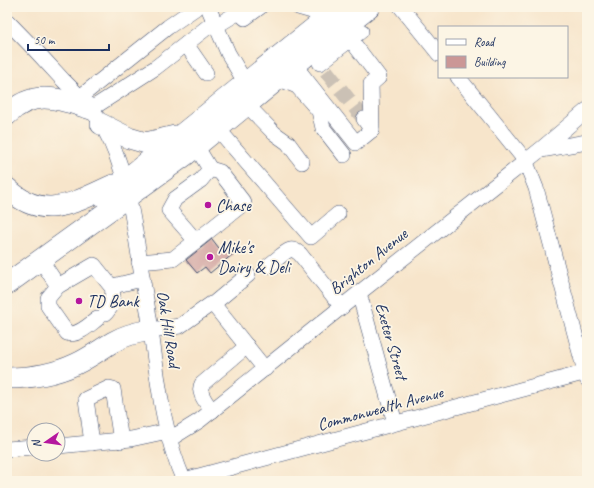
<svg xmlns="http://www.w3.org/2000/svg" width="594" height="488" font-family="Caveat,sans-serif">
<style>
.building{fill:#cb9796}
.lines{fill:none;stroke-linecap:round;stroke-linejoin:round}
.minor-tunnel{stroke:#cbc1b5;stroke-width:15;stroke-dasharray:15 8;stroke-linecap:butt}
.minor-casing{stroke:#3c4a6e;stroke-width:16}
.highway-casing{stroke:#3c4a6e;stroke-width:22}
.minor{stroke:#fff;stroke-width:15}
.highway{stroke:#fff;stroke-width:21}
.poi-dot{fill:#b5179e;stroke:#fcf5e5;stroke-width:1.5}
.labels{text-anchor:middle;stroke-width:3.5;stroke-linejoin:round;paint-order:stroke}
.poi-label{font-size:17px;fill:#1b2f5e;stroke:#fcf5e5;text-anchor:start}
.street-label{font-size:17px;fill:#1b2f5e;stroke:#fcf5e5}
</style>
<rect width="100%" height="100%" fill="#fcf5e5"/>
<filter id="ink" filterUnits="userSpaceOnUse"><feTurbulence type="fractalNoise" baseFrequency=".025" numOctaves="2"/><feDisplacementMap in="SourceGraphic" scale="8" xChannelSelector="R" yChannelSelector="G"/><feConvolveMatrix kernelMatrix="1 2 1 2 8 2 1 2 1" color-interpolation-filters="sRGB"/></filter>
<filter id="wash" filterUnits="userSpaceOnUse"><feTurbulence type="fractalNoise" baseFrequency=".012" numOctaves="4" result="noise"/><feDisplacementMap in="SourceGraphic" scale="16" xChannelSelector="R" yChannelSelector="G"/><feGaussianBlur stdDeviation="0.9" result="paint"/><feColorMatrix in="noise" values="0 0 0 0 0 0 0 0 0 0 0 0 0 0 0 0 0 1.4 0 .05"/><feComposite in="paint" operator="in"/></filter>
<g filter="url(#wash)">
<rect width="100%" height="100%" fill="#f7e5cb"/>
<g id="blocks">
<polygon class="building" points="212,239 222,252 228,247 233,254 210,273 205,267 197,273 186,260"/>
</g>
</g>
<g filter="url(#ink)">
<use href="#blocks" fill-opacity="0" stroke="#3c4a6e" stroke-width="1"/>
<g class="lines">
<polyline class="minor-tunnel" points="326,71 364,119"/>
<defs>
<g id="minor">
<polyline points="208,7 228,53 245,82"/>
<polyline points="298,7 329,16"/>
<polyline points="401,7 439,54"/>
<path d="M7 21C26 40 45 60 63 80 78 95 94 110 104 128 126 168 132 212 139 256 142 281 148 306 151 331 158 381 163 434 184 481"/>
<polyline points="216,26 239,12 245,18 260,7"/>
<polyline points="342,28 379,77 371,84 372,130"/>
<polyline points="320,63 361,31"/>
<polyline points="295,66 356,143 372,130 364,119"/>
<polyline points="206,73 186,44 214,22"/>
<polyline points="458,77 525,160 536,188 587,379"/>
<polyline points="279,79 297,86 319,111 323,128 344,155"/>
<polyline points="80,97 168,27 197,7"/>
<polyline points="247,105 274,133 288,143 302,162"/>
<polyline points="91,109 155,68 186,44"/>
<polyline points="218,129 311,237 338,214"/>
<polyline points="541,150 587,142"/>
<polyline points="196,241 244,203 220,172 210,169"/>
<polyline points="40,259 58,286 94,265 110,285 113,286"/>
<polyline points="139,262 173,259 196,241 169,210 175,199 201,180 210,169 196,146"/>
<path d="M268 266C273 263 285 251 290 250 294 249 297 252 300 254L342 307"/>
<path d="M58 286 48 298V306L67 333C77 337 89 325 97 319"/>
<polyline points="113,286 142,279"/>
<polyline points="359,293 395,423"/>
<polyline points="213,304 265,369"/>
<polyline points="106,313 112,305 113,286"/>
<polyline points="151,330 180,326 211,304 213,304 248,275"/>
<path d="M212 411C207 403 197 393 202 384L247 346"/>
<polyline points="170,439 199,421 359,293 540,150 587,110"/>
<polyline points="92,443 86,399 109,388 113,389 121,441"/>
<polyline points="58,446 131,439 168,431"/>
<polyline points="7,449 34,447"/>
<polyline points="184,480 587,372"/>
</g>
<g id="highway">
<path d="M7 115C34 88 59 99 91 109"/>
<polyline points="101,124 129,138 146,143 175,136"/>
<path d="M7 188C43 223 75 202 113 185"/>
<polyline points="103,196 125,180 340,7"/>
<polyline points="7,284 187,154 311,52 369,7"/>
<path d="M7 378C30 378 55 374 76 364 89 358 101 349 113 342 125 335 138 332 151 330"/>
</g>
</defs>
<use href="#minor" class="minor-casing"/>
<use href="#highway" class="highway-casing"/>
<use href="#minor" class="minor"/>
<use href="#highway" class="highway"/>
</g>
</g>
<g class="poi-dot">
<circle cx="208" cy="205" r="4"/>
<circle cx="210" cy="257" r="4"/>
<circle cx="79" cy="301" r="4"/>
</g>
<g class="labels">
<g class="poi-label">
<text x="216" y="211">Chase</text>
<text x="218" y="253">Mike's<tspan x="218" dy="20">Dairy &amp; Deli</tspan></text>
<text x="87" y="307">TD Bank</text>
</g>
<g class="street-label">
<text transform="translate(368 261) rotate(-39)" y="6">Brighton Avenue</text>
<text transform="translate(169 329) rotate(81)" y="6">Oak Hill Road</text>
<text transform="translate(392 341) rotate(74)" y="6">Exeter Street</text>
<text transform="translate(380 408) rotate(-15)" y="6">Commonwealth Avenue</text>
</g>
</g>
<rect width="594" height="488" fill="none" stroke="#fcf5e5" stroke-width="24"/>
<rect x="438" y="26" width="130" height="52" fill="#fcf5e5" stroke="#a2a6af"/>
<rect x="446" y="39" width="20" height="6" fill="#ffffff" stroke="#a2a6af"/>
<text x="474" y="46" font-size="12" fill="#1b2f5e">Road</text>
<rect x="446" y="56" width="20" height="12" fill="#cb9796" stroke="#a2a6af"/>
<text x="474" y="66" font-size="12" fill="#1b2f5e">Building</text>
<g transform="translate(46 442) rotate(257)"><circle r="19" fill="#fcf5e5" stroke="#a2a6af"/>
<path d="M0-3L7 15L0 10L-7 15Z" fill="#b5179e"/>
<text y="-6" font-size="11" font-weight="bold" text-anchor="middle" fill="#1b2f5e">N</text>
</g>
<path d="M28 44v6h81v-6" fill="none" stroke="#1b2f5e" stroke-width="2"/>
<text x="34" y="44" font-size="12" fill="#1b2f5e" stroke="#fcf5e5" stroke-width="3" paint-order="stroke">50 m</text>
</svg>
